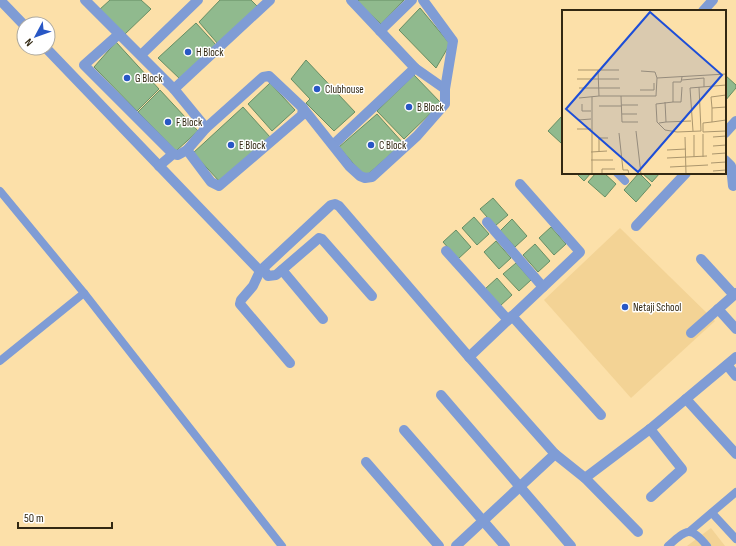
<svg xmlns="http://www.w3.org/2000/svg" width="736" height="546" font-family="'Sofia Sans Condensed',sans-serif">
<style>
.built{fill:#f3d395}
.building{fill:#90ba8e;stroke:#668e64}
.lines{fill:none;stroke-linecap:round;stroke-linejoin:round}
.lane{stroke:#7f9cd5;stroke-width:8}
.street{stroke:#7f9cd5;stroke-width:10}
.poi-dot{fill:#2857c5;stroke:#fff;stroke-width:1.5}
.labels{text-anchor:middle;stroke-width:3;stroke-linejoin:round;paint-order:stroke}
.poi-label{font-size:11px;fill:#322812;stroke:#fff;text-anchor:start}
.inset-road{fill:none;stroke:#ab966d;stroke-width:1}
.view{fill:#1d4ed8;fill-opacity:0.15;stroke:#1d4ed8;stroke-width:2}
.inset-edge{fill:none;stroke:#322812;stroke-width:2}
</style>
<rect width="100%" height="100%" fill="#fce0a9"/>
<g class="built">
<polygon points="620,228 715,321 631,398 544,300"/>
<polygon points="711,528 725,546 687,546"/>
</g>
<g class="building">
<polygon points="110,0 141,0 151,9 124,35 99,10"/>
<polygon points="220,0 251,0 258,7 218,44 199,22"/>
<polygon points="359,0 404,0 381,24 357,2"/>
<polygon points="420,8 450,44 436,68 399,30"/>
<polygon points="196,23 217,46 181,80 158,58"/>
<polygon points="116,42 159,89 137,111 94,67"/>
<polygon points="306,60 355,112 334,131 306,103 310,99 291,79"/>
<polygon points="414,75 441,103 404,139 377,111"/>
<polygon points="725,75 736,85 736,88 725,101"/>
<polygon points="270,83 295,110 272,131 248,104"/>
<polygon points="160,90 198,131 176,151 138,112"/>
<polygon points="243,107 270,137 220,182 193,153"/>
<polygon points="377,114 403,143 365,177 339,147"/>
<polygon points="563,115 563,140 561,143 548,131"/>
<polygon points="576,173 591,173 584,181"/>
<polygon points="596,173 604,173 616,184 605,197 588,182"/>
<polygon points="639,173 651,185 636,202 624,190"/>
<polygon points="642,173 660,173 652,182"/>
<polygon points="493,198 508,215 495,226 480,209"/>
<polygon points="474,217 489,234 477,245 462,228"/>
<polygon points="512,219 527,236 515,247 500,231"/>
<polygon points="551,227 566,244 554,255 539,238"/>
<polygon points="456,230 471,247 458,259 443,242"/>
<polygon points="496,241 511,258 499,269 484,252"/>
<polygon points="535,244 550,261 538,272 523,255"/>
<polygon points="516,263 531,280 519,291 503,274"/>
<polygon points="497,278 512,295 500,306 485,289"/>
</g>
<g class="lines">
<g class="lane">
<polyline points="617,173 625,181"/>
<polyline points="0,191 84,293 282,546"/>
<polyline points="0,361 84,293"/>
<polyline points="712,513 736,539"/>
<polyline points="690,531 736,492"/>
<path d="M668 546C686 530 690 525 707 546"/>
</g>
<g class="street">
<polyline points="0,0 24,25"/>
<polyline points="85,0 174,89 270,0"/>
<polyline points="351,0 415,68"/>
<polyline points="703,11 713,0"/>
<polyline points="380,31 412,0"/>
<polyline points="119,34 84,65 173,154"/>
<polyline points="46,48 260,271 331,205 335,204 339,206 469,357 555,454"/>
<polyline points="141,55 198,0"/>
<polyline points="174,89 206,128 187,150"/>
<polyline points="206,128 263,77 269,76 303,108"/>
<polyline points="725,133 736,121"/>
<polyline points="333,145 415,68 445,89"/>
<polyline points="725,160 731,166 733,186"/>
<polyline points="159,166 173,154 178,155 187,150 211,182 219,186 302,115 303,108 349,166 360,176 365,178 372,177 417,136 445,104 445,89 453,41 423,0"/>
<polyline points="487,222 543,287"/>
<polyline points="636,226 686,173"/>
<polyline points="446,251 508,320"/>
<polyline points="701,259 734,295 736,293"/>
<polyline points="263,269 268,276 276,275 319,238 322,239 372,296"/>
<polyline points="282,270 323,319"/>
<polyline points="260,271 253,286 241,300 240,304 290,363"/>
<polyline points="718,309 736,329"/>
<polyline points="512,316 601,415"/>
<polyline points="691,333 734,295"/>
<polyline points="469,357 580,252 520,184"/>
<polyline points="727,365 736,376"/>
<polyline points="441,395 571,546"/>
<polyline points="686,399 736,454"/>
<polyline points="650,429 682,469 651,497"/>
<polyline points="404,430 505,546"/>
<polyline points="366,462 439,546"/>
<polyline points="585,478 650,429 736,357"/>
<polyline points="456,546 555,454 585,478 638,532"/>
</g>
</g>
<g class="poi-dot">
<circle cx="188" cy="52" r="4"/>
<circle cx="127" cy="78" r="4"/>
<circle cx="317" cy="89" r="4"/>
<circle cx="409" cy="107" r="4"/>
<circle cx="168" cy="122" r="4"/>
<circle cx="231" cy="145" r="4"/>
<circle cx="371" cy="145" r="4"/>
<circle cx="625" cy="307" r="4"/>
</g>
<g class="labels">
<g class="poi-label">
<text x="196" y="56">H Block</text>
<text x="135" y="82">G Block</text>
<text x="325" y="93">Clubhouse</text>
<text x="417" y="111">B Block</text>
<text x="176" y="126">F Block</text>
<text x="239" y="149">E Block</text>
<text x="379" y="149">C Block</text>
<text x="633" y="311">Netaji School</text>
</g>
</g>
<g transform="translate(562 10)">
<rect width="164" height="164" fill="#fce0a9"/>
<path class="inset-road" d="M16 60H57M79 61 93 62 95 68M120 67 119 72H111V92L94 94 95 112 103 120 115 122 139 121 137 77M15 69H57M120 70 142 68V77M17 78H58M78 80H92V73M164 85 149 87 150 98 164 97M37 86H94L95 68 164 64M59 86 60 112H76M17 88 37 86 36 60M111 92H119L120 77M20 94V101H29M60 95H76M37 96H60M150 98V112L164 110M60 104H75M16 110 29 109M104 112 129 111M150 112 141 113V122L164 121M97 113 104 112 103 92M15 119H29M74 121 79 164M131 121 128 78 164 75M57 123 61 160H66L67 164M141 124V147M132 125V147M123 127 124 164M151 127 164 126M151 136 164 135M105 140 124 139M29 142 45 141M37 142V128H46M150 144 164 143M105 148 145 146M29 150H51M149 153 164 152M108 157 146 155M151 161 164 160M30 164V87M40 164V159H53"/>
<path class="view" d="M88 2 160 65 76 162 4 99Z"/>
<rect width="164" height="164" class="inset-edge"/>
</g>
<g transform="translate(36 36) rotate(229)"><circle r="19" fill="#ffffff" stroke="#ada9a0"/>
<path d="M0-3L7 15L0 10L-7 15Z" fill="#2857c5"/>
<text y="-6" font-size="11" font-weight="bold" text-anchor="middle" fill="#322812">N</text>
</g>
<path d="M18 522v6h94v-6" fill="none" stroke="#322812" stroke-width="2"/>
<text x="24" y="522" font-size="12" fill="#322812" stroke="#ffffff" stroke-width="3" paint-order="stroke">50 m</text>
</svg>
